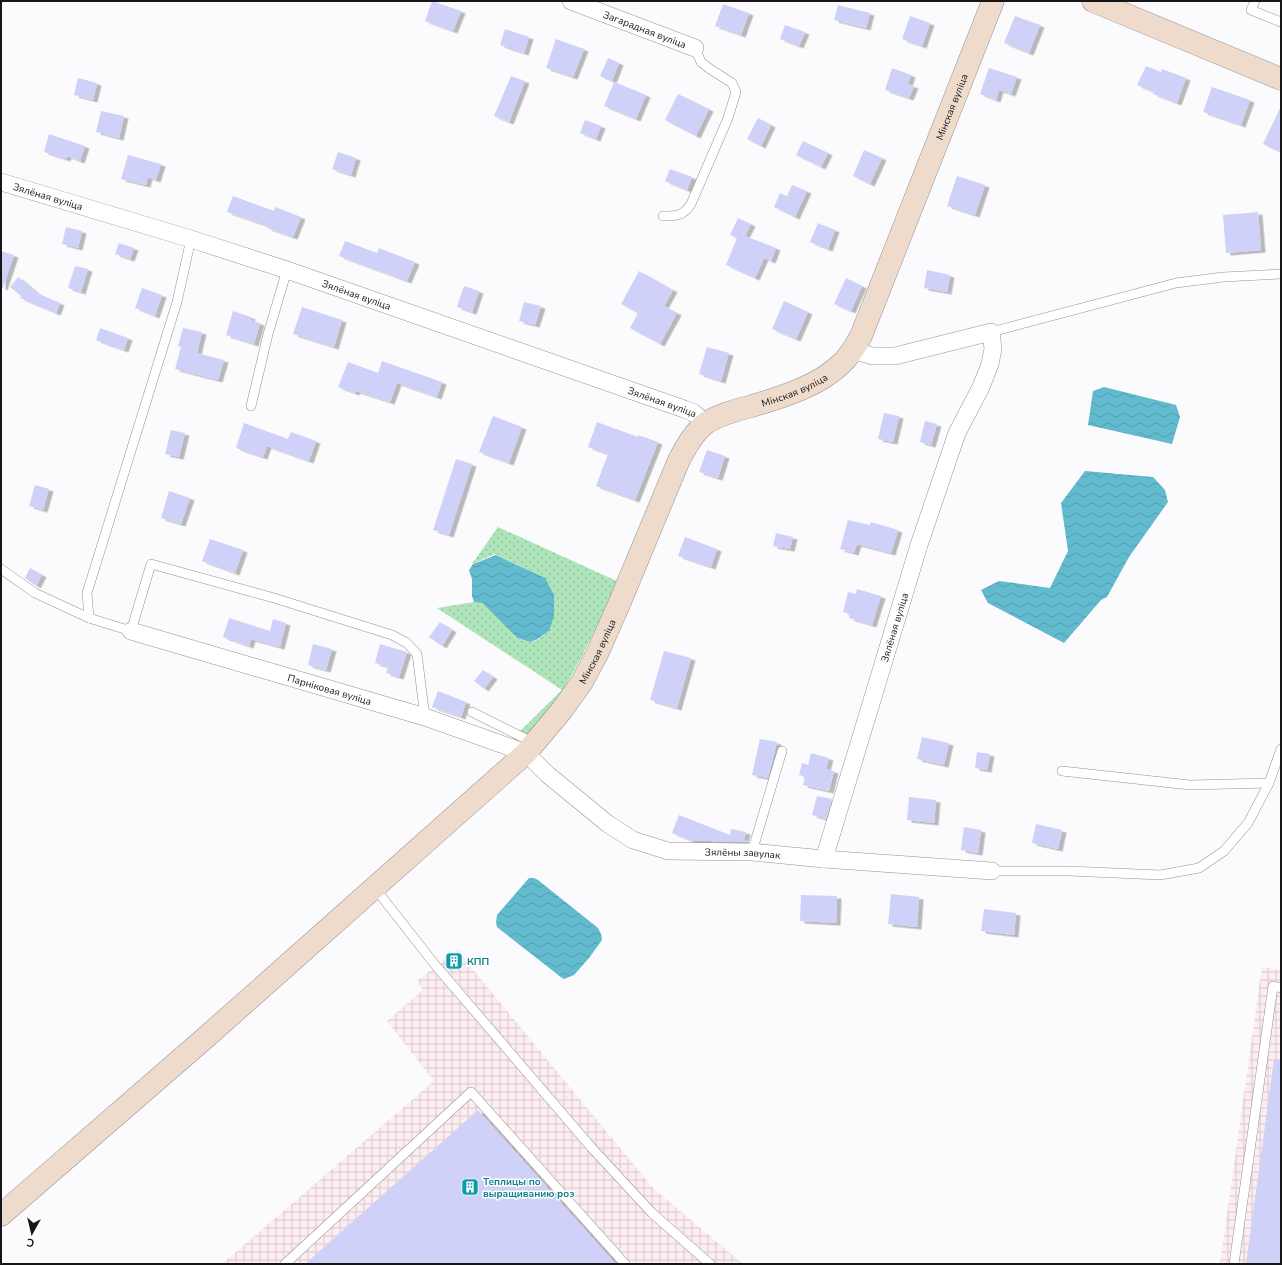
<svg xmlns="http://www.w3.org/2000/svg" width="1282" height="1265" font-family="'Nunito Sans',sans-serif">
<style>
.industrial{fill:url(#industrial-grid)}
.grass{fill:url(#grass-dots)}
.water{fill:url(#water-waves)}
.building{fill:#d0d1f8;filter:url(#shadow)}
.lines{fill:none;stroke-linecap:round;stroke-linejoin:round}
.lane-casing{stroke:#939397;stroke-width:10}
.street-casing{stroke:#939397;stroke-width:18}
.secondary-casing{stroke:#939397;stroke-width:23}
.lane{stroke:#fff;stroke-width:9}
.street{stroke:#fff;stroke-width:17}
.secondary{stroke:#eedbcc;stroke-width:22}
.labels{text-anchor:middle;stroke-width:3;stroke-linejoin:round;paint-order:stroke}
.street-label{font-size:10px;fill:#161618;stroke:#fff}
.culture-label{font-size:10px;font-weight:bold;fill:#0d838f;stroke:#fff;text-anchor:start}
</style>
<defs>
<pattern id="industrial-grid" width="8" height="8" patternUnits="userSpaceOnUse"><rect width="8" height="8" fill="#fdedf1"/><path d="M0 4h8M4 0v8" fill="none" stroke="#d8cace"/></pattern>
<pattern id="grass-dots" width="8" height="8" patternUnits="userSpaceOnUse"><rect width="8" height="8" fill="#ade4b9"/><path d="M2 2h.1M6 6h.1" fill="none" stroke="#94c39e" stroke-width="1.8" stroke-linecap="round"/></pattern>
<pattern id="water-waves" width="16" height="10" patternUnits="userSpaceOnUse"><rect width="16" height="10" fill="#61bacd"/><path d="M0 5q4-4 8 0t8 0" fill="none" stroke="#549faf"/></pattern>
<filter id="shadow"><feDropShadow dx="4.5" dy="2.5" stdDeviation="0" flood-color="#0004"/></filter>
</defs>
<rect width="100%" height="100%" fill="#fbfbfe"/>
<g class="industrial">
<polygon points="458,949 465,960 653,1188 743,1264 222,1264 434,1081 387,1021 423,990 417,981"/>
<polygon points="1262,967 1281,970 1281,1264 1220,1264"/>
</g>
<polygon class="grass" points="498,527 619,582 581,658 557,701 521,741 517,744 510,741 562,690 437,608 474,602 483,602 503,622 516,638 529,642 536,641 549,631 544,578 495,554 472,564"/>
<g class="water">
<polygon points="1104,387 1176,405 1180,417 1172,444 1088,425 1093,391"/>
<polygon points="1085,471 1153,477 1165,490 1168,502 1129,557 1107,597 1101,600 1064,643 988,603 981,590 999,581 1050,588 1068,551 1061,503"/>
<polygon points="496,555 545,578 554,595 554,616 549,631 536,640 530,642 517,638 483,603 474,602 472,596 472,579 469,570 473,564"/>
<polygon points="529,878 534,878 538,880 598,928 601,934 602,940 589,958 574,975 564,979 562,978 497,927 496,922 497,915"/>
</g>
<g class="building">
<polygon points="432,1 461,11 453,31 425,21"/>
<polygon points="723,4 749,13 741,35 715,26"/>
<polygon points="838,5 870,13 866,28 834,20"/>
<polygon points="910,16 930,23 922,46 902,39"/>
<polygon points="1015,16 1040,25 1029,53 1004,43"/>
<polygon points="785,25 805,32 799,46 780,39"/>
<polygon points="505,29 529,37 524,53 500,45"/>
<polygon points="556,39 584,49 573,77 546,68"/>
<polygon points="608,58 619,63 612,81 600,76"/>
<polygon points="1146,66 1161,72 1162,69 1186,78 1177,103 1153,94 1154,92 1137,85"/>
<polygon points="892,68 911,75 908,84 914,86 909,98 885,90"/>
<polygon points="989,68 1017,77 1011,94 999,90 996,100 980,94"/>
<polygon points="511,76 525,81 509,122 494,116"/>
<polygon points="78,78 97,83 93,100 74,95"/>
<polygon points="614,82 646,95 636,119 604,106"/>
<polygon points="1212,87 1250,100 1241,125 1203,112"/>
<polygon points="678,94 709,109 696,136 665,120"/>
<polygon points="1281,106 1281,152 1263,144"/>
<polygon points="101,111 124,116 119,138 96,132"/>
<polygon points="758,118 771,125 761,146 747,139"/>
<polygon points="585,120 601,126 596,139 580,133"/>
<polygon points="49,134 85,146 80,161 67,156 66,159 44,152"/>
<polygon points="803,141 828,153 821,167 796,155"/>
<polygon points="864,150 882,158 870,184 853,176"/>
<polygon points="338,152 356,158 351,175 332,169"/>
<polygon points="128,155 161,164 156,180 148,177 146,185 121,179"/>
<polygon points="670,169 692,177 687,190 665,181"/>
<polygon points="957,176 985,185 975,215 947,206"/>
<polygon points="792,185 807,191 795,217 774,207 780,193 787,196"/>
<polygon points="233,196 274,211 275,207 301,217 293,237 267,228 268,226 227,212"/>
<polygon points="1258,212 1261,250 1226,253 1223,215"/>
<polygon points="738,218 751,224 745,236 776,248 771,261 764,258 755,278 726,265 737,238 730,235"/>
<polygon points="818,223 835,230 828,249 810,242"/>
<polygon points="66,227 82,231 78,248 62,244"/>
<polygon points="345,241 377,253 379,248 415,262 407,281 339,256"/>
<polygon points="119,243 134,248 130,259 115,254"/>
<polygon points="1,251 14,255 3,288 1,287"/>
<polygon points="75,266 88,269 81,292 68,288"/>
<polygon points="927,270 950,275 947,292 924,288"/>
<polygon points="639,271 673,290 664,306 677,313 660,344 630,328 638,313 621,304"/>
<polygon points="18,277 37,293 60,303 56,313 20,298 21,296 10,287"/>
<polygon points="846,278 862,286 851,311 834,304"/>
<polygon points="464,286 479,291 472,312 457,307"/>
<polygon points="142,288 162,295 155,316 135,308"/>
<polygon points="784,301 808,312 796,339 772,329"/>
<polygon points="524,302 541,306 535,325 519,321"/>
<polygon points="302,307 342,320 334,347 293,334"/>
<polygon points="233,311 251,317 250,320 260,323 254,344 226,335"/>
<polygon points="100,328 128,338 124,350 96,340"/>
<polygon points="183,328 202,332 197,353 224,360 218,380 175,369 181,347 178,346"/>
<polygon points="707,347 729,353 721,381 699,374"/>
<polygon points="382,361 442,382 437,397 397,383 390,402 356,391 355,393 338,387 348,362 378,373"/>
<polygon points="884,413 899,416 893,442 878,439"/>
<polygon points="493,416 522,427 509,463 479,452"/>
<polygon points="925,421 937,424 931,445 920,442"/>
<polygon points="597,422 638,437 638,435 658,442 635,500 596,486 608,454 588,447"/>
<polygon points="244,423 288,439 291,432 316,441 309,461 267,446 263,457 236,448"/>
<polygon points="171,430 185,433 179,457 165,454"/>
<polygon points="707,450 725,456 718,478 699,472"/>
<polygon points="456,459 472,464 449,535 433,530"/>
<polygon points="35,485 49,489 43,510 29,506"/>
<polygon points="169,491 190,498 181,524 161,518"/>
<polygon points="848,520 870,525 871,522 898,530 891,553 857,544 854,553 840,549"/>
<polygon points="776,533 793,537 790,549 773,546"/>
<polygon points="685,537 717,549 711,567 678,556"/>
<polygon points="210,539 243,550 235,573 202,561"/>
<polygon points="30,568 42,575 36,586 25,578"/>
<polygon points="857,589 881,596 872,625 849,618 850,614 843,612 848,592 856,594"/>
<polygon points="229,618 270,631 273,619 286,623 280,647 251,639 249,646 223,637"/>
<polygon points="440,622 452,630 442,646 429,637"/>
<polygon points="313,644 332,649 326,670 308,665"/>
<polygon points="380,644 407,652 399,677 386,673 388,667 375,663"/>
<polygon points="664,651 691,658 677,708 650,700"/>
<polygon points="483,670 493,677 484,689 474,681"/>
<polygon points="438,691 466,702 461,717 432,707"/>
<polygon points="922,737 949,743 944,765 917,759"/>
<polygon points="760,739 777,742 768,778 752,775"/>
<polygon points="977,752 990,754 987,770 975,768"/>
<polygon points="811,753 829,758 826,769 834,771 829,791 803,785 805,777 799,775 802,763 808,765"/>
<polygon points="817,796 832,799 826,819 812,815"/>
<polygon points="909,797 936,800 934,823 907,820"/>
<polygon points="679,815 730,835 731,829 746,832 744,840 749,842 714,842 708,840 708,841 692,841 672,833"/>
<polygon points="1036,824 1062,830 1058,849 1032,843"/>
<polygon points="964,827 981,830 978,853 961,850"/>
<polygon points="891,894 919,897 917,927 888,924"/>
<polygon points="801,895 837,896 836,923 800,921"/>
<polygon points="984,909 1016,913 1014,935 981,931"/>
<polygon points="1274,1060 1281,1060 1281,1264 1246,1264"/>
<polygon points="478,1110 616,1264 305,1264"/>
</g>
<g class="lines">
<defs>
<g id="lane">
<polyline points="1255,1 1251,10 1281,22"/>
<path d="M663 216C677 216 683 216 691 204L728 118 736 92 732 83 710 69 701 62 695 48"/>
<polyline points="991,332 1176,283 1223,277 1281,274"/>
<polyline points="251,406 268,334 287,270"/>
<polyline points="1,569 35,593 89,618 131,631 151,564 274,598 392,635 407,643 417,654 425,717"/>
<polyline points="89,618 87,593 177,302 191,239"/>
<polyline points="472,712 534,743"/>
<polyline points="1062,771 1190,785 1269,783"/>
<polyline points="752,852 782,751"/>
<polyline points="992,871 1069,871 1160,875 1199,868 1224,851 1248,823 1269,783 1281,749"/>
<polyline points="374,887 436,966 591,1147 652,1213 710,1264"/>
<polyline points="285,1264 471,1092 625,1264"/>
<polyline points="1234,1264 1273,986 1281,988"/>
</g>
<g id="street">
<path id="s1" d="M571 1 695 48"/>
<path id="s2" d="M1 182 191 239 287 270 684 409 694 413 706 424"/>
<path id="s3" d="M131 631 425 717 526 753 547 774 608 824 633 840 668 851 752 852 824 859 992 871"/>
<path id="s4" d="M824 859 919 545 957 433 981 387 990 364 993 349 991 332 895 356H872L853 350"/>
</g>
<g id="secondary">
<polyline points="1093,1 1281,79"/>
<path id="s5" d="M1 1215 204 1039 526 753 562 710 582 682 597 654 620 602 679 460C686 447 694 432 706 423 720 414 737 410 752 406 782 397 819 386 842 363 850 356 856 345 861 336L993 1"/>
</g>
</defs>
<use href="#lane" class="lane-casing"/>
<use href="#street" class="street-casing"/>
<use href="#secondary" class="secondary-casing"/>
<use href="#lane" class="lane"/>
<use href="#street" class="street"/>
<use href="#secondary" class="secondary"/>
</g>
<defs>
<symbol id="building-square" viewBox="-11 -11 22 22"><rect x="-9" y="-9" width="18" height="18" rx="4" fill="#0f9aa8" stroke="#fff"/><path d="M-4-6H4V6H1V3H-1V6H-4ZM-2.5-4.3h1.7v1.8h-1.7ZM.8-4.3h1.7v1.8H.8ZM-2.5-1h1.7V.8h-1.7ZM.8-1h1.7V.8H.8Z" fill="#fff"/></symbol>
</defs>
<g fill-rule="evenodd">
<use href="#building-square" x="444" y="951" width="20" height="20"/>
<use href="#building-square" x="460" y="1177" width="20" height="20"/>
</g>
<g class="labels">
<g class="street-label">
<text dy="4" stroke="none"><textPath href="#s1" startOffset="79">Загарадная вуліца</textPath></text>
<text dy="4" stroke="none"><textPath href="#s5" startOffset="1508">Мінская вуліца</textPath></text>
<text dy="4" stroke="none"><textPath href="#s2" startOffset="49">Зялёная вуліца</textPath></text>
<text dy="4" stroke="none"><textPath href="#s2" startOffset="373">Зялёная вуліца</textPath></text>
<text dy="4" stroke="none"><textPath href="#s5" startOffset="1173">Мінская вуліца</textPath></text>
<text dy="4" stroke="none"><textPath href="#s2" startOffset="697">Зялёная вуліца</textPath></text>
<text dy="4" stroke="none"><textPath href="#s4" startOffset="242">Зялёная вуліца</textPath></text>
<text dy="4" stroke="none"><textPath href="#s5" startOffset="824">Мінская вуліца</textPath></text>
<text dy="4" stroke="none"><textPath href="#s3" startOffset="207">Парніковая вуліца</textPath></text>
<text dy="4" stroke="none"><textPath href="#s3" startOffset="663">Зялёны завулак</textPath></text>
</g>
<g class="culture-label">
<text x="467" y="965">КПП</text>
<text x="483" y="1185">Теплицы по<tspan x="483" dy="12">выращиванию роз</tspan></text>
</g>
</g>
<rect width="1282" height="1265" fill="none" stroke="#161618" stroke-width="4"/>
<g transform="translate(32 1233) rotate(188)" stroke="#ffffff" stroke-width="3" paint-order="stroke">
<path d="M0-3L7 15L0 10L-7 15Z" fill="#161618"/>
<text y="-6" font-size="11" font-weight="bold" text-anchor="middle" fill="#161618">С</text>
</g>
</svg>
